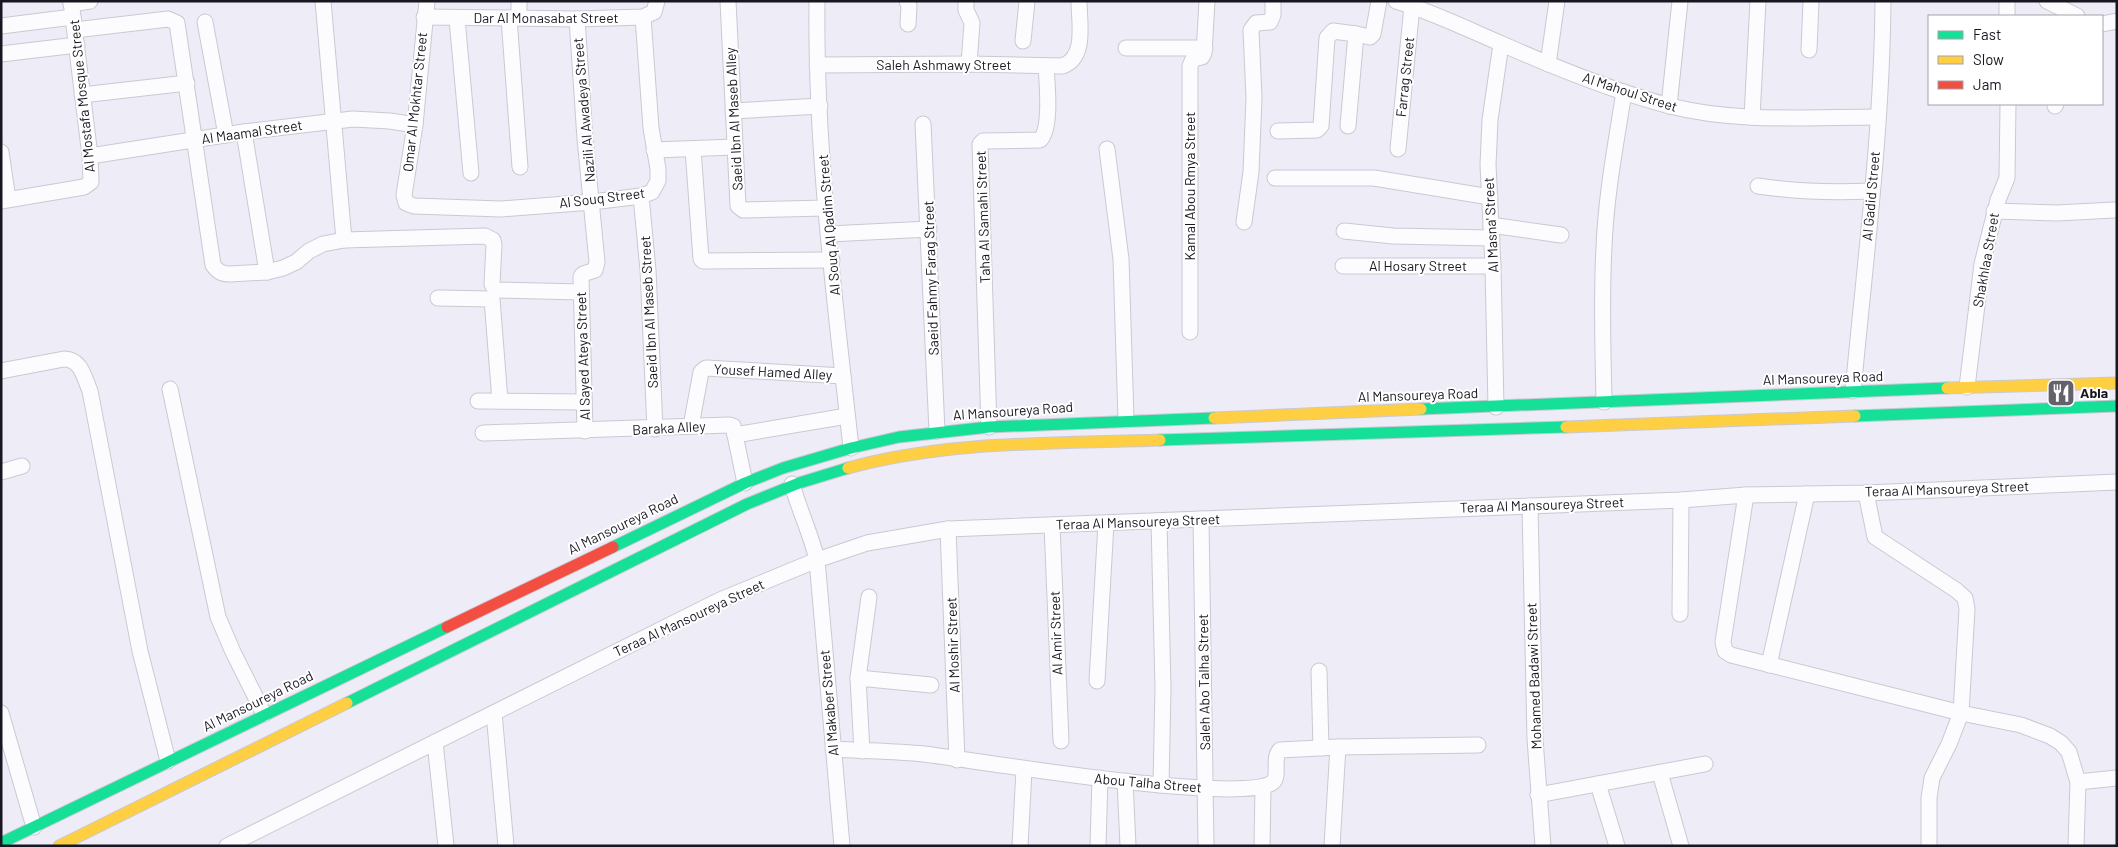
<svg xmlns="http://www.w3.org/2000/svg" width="2118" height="847" font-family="Barlow,sans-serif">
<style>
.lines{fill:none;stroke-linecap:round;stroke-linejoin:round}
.street-casing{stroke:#cac9d3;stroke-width:17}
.fast-casing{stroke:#cac9d3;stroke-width:13}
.slow-casing{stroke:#cac9d3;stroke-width:13}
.jam-casing{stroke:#cac9d3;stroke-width:13}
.street{stroke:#fcfcfe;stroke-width:15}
.fast{stroke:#16e098;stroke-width:11}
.slow{stroke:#ffcf43;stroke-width:11}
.jam{stroke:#f24e42;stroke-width:11}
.labels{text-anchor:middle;stroke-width:4;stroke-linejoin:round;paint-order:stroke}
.street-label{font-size:14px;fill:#181721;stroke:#fff}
.poi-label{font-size:14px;font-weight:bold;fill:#181721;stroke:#fff;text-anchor:start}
</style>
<rect width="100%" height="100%" fill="#eeedf7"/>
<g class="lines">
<defs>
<g id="street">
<polyline points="323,1 344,240"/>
<polyline points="427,1 415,125 404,195 406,203 414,206 501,209 592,202 641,196 652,192 658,181 658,169 651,128 643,17"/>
<polyline points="519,1 519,18"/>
<polyline points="728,1 738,206 743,210 826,208"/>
<path d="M817 1C815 150 835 300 851 448"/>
<polyline points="907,1 909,6 908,24"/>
<polyline points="966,1 966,10 972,23 969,64"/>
<path d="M1396 1C1433 12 1467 29 1502 44 1556 68 1612 91 1670 106 1737 123 1809 117 1878 117"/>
<polyline points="2007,1 2007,16"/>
<polyline points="2047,1 2077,16"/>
<polyline points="71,4 90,1"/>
<polyline points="424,17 577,19 643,17 654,12 657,1"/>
<polyline points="509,18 520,167"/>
<polyline points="457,19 471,173"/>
<polyline points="577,19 585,139 597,262 595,270 583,274 581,277 585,431"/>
<polyline points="205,22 226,135"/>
<polyline points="2102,24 2117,21"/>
<polyline points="1,26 73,17"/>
<path d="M75 30 168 19 177 23 213 265C218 272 222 274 230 274L267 272 283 268 296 262 309 251 323 244 344 240 485 236 493 240 494 245 492 284 495 290 581 292"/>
<polyline points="1023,41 1027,1"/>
<polyline points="1126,48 1205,48"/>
<polyline points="1809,50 1811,1"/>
<polyline points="1,54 77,45"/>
<polyline points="1548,64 1557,1"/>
<path d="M817 65 969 64 1062 66C1087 58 1079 22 1079 1"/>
<polyline points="82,95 187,83"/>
<polyline points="1669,106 1680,1"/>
<polyline points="2055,106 2056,104"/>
<polyline points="733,111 820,106"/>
<polyline points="1752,117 1758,1"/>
<polyline points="923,124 937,431"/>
<polyline points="1348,126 1356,34 1370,37 1373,34 1379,1"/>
<polyline points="1278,131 1317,130 1321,126 1327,38 1333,31 1356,34"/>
<polyline points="244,132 267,272"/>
<polyline points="693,149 701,259 703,261 832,260"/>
<polyline points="1107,149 1121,259 1126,420"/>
<polyline points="1398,149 1412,6"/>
<polyline points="654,150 735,147"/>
<polyline points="1,152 8,199"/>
<polyline points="90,156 244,132 353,119 390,121 415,125"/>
<polyline points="1275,178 1374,178 1490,197"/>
<path d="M1758 186C1799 192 1831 193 1871 191"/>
<polyline points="641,196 648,270 655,429"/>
<polyline points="1,201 84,187 91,182 90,156 71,1"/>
<polyline points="1994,211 2057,213 2114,210"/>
<polyline points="1244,222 1251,172 1254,98 1251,30 1256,23 1270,22 1273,15 1273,1"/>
<polyline points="1491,225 1561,235"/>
<polyline points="1344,231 1393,236 1492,238"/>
<polyline points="829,234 929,229"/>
<polyline points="1343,266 1493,266"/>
<polyline points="438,298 492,299 500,401"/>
<polyline points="1190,332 1190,66 1193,59 1202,57 1204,53 1207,1"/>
<path d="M1 371 64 359C81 359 84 377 90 391L140 651 168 761"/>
<polyline points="1967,387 1982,264 1998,200 2007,178 2008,104"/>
<polyline points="170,389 218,617 233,652 264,714"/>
<path d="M1853 391C1865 262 1882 131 1883 1"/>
<polyline points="478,401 584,402"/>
<path d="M1604 402C1603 350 1601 299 1604 247 1606 195 1616 143 1624 92"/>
<polyline points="1496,407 1493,266 1488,165 1490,120 1501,44"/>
<polyline points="691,426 701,372 706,368 843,376"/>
<path d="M989 427 980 144 983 141 1040 140C1052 128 1047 84 1046 66"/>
<polyline points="483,433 729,425 733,426 735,435 847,416"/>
<polyline points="735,435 745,483"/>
<polyline points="1,472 22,466"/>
<path d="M792 484C799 510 811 534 817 560L842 846"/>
<polyline points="1866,493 1875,537 1956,590 1965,598 1967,609 1961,713 1949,744 1932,778 1929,798 1929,846"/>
<polyline points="1746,495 1723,642 1725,651 1731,655 1961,713 2021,725 2050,736 2061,743 2069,752 2078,782 2076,846"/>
<polyline points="1530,506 1535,739 1543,846"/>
<polyline points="1201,519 1206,846"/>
<polyline points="1159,521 1163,688 1161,785"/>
<polyline points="1052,525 1061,741"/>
<polyline points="948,529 957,760"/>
<polyline points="1680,614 1681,500"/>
<polyline points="1769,665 1807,494"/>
<polyline points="1319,671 1321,748"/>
<polyline points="858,678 869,597"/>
<polyline points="1097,681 1106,523"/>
<polyline points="1,713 34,827"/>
<polyline points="494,713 506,846"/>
<polyline points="435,742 446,846"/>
<polyline points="1338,747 1478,745"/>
<path d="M833 749C863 751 894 751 924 754 974 760 1245 806 1273 782 1280 776 1272 758 1280 750L1338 747 1332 846"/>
<polyline points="862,751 858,678 931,685"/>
<polyline points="1660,773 1681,846"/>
<polyline points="1125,781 1128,846"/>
<polyline points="2078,782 2117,778"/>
<polyline points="1598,784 1617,846"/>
<polyline points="1538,795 1705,764"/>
<polyline points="227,846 720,600 817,560 867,543 948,529 1681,500 1746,495 1866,493 2117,482"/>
<polyline points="1020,846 1024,770"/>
<polyline points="1098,846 1100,778"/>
<polyline points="1262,846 1263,787"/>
</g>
<g id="fast">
<polyline points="1421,409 1947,388"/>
<polyline points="1855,416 2117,406"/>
<polyline points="1160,440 1566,427"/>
<polyline points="613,547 745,483 783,468 851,448 899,437 989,427 1214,418"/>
<polyline points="347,703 747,504 799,483 848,468"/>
<polyline points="1,843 447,627"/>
</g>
<g id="slow">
<polyline points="1947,388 2117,383"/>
<polyline points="1214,418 1421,409"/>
<polyline points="1566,427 1855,416"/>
<path d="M848 468C949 440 1056 444 1160 440"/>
<polyline points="59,846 347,703"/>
</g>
<polyline id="jam" points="447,627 613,547"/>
</defs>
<use href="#street" class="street-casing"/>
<use href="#fast" class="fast-casing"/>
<use href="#slow" class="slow-casing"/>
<use href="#jam" class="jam-casing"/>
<use href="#street" class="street"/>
<use href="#fast" class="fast"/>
<use href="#slow" class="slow"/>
<use href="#jam" class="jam"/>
</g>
<defs>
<symbol id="restaurant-square" viewBox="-11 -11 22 22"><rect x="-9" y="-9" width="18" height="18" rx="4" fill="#63626c" stroke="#fff"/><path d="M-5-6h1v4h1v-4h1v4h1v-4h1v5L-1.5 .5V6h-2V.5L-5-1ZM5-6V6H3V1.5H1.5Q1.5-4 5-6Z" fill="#fff"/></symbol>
</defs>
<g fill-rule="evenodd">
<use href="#restaurant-square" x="2045" y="377" width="32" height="32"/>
</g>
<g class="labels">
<g class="street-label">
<text x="546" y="23">Dar Al Monasabat Street</text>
<text x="944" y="70">Saleh Ashmawy Street</text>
<text transform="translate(1405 77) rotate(-84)" y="5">Farrag Street</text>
<text transform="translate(1630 92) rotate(18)" y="5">Al Mahoul Street</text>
<text transform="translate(82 96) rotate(-96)" y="5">Al Mostafa Mosque Street</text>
<text transform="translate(415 102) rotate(-84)" y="5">Omar Al Mokhtar Street</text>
<text transform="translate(584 110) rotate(-95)" y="5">Nazili Al Awadeya Street</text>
<text transform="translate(734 119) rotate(-93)" y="5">Saeid Ibn Al Maseb Alley</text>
<text transform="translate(252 132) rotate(-8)" y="5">Al Maamal Street</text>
<text transform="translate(1190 186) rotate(-90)" y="5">Kamal Abou Rmya Street</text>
<text transform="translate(1871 196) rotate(-85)" y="5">Al Gadid Street</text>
<text transform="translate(602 198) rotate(-7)" y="5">Al Souq Street</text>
<text transform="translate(983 217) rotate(-92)" y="5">Taha Al Samahi Street</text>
<text transform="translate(829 225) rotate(-95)" y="5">Al Souq Al Qadim Street</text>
<text transform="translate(1491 225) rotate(-93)" y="5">Al Masna' Street</text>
<text transform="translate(1986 260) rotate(-80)" y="5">Shakhlaa Street</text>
<text x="1418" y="271">Al Hosary Street</text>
<text transform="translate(931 278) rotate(-92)" y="5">Saeid Fahmy Farag Street</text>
<text transform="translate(649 312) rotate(-93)" y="5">Saeid Ibn Al Maseb Street</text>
<text transform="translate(583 356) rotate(-92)" y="5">Al Sayed Ateya Street</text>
<text transform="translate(773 372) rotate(3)" y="5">Yousef Hamed Alley</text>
<text transform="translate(1823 378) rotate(-2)" y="5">Al Mansoureya Road</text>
<text transform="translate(1418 395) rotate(-2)" y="5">Al Mansoureya Road</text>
<text transform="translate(1013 411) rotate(-4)" y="5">Al Mansoureya Road</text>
<text transform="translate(669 428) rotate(-3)" y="5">Baraka Alley</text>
<text transform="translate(1947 489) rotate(-2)" y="5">Teraa Al Mansoureya Street</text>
<text transform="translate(1542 505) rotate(-2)" y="5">Teraa Al Mansoureya Street</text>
<text transform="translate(1138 522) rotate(-2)" y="5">Teraa Al Mansoureya Street</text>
<text transform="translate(623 524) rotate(-26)" y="5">Al Mansoureya Road</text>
<text transform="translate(689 618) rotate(-25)" y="5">Teraa Al Mansoureya Street</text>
<text transform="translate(1056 633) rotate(-92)" y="5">Al Amir Street</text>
<text transform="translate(953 645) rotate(-92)" y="5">Al Moshir Street</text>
<text transform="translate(1534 676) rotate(-92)" y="5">Mohamed Badawi Street</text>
<text transform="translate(1204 682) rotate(-91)" y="5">Saleh Abo Talha Street</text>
<text transform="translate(258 701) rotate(-26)" y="5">Al Mansoureya Road</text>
<text transform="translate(829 703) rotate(-95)" y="5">Al Makaber Street</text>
<text transform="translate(1148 783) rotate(5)" y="5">Abou Talha Street</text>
</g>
<g class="poi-label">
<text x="2080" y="398">Abla</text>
</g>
</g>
<rect width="2118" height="847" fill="none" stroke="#181721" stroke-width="5"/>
<rect x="1928" y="15" width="175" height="90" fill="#ffffff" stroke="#a3a2a6"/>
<rect x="1938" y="31" width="25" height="8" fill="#16e098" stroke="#a3a2a6"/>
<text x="1973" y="40" font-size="15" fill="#181721">Fast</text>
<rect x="1938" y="56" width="25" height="8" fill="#ffcf43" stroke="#a3a2a6"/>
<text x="1973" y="65" font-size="15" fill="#181721">Slow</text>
<rect x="1938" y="81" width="25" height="8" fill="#f24e42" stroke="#a3a2a6"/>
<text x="1973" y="90" font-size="15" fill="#181721">Jam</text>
</svg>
